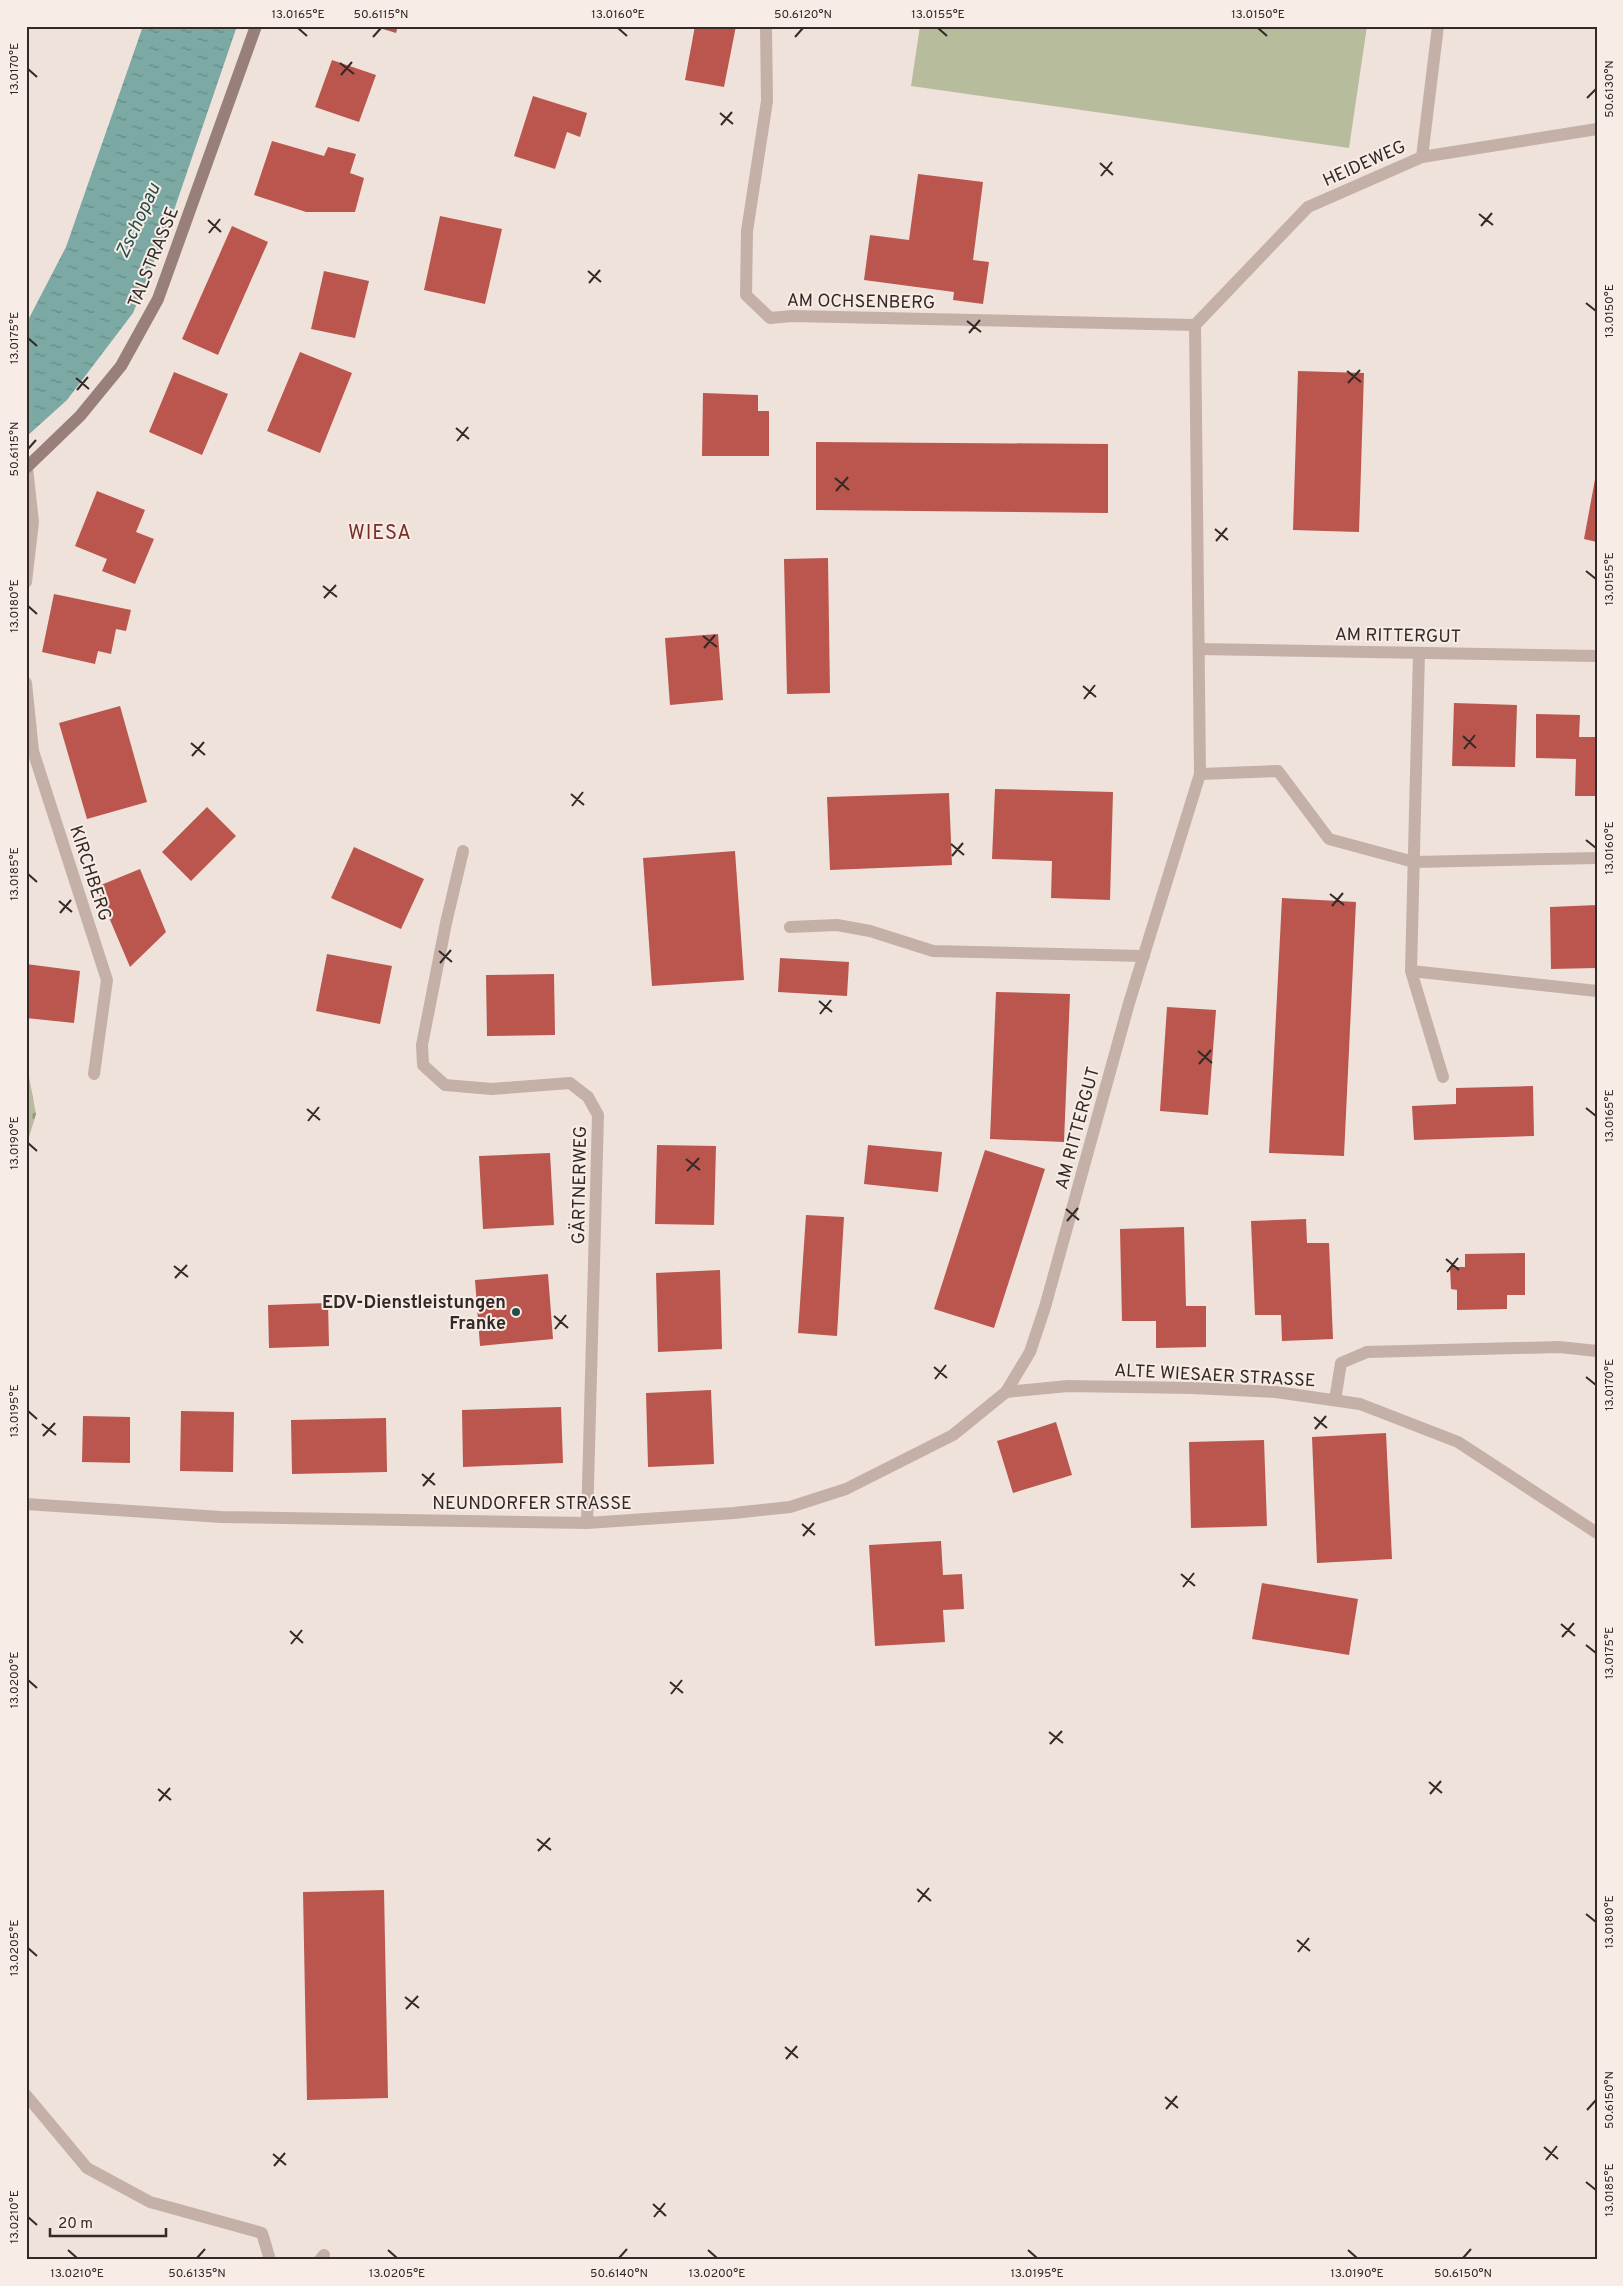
<svg xmlns="http://www.w3.org/2000/svg" width="1623" height="2286" font-family="Overpass,sans-serif">
<style>
.cemetery{fill:url(#cemetery-stones)}
.pitch{fill:#b7bc9c}
.water{fill:url(#water-ripples)}
.building{fill:#ba564d}
.lines{fill:none;stroke-linecap:round;stroke-linejoin:round}
.service{stroke:#c5b0a8;stroke-width:12}
.minor{stroke:#c5b0a8;stroke-width:12}
.secondary{stroke:#997f79;stroke-width:12}
.ticks{fill:none;stroke:#332927;stroke-width:2}
.poi-dot{fill:#21504b;stroke:#f7ece6;stroke-width:2}
.labels{text-anchor:middle;stroke-width:4;stroke-linejoin:round;paint-order:stroke}
.street-label{font-size:18px;fill:#332927;stroke:#f7ece6}
.poi-label{font-size:18px;font-weight:bold;fill:#332927;stroke:#f7ece6;text-anchor:end}
.water-label{font-size:19px;font-style:italic;fill:#21504b;stroke:#f7ece6}
.quarter-label{font-size:20px;letter-spacing:1px;fill:#7a2e28;stroke:#f7ece6}
.neatline{fill:none;stroke:#332927;stroke-width:2}
.ticks-label{font-size:12px;text-anchor:middle;fill:#332927}
</style>
<defs>
<pattern id="cemetery-stones" width="16" height="16" patternUnits="userSpaceOnUse" patternTransform="scale(1.25)"><rect width="16" height="16" fill="#b7bc9c"/><path d="M2 7V4a2 2 0 0 1 4 0v3zM10 15v-3a2 2 0 0 1 4 0v3z" fill="#95997f"/></pattern>
<pattern id="water-ripples" width="26" height="14" patternUnits="userSpaceOnUse" patternTransform="scale(1.25)"><rect width="26" height="14" fill="#7ca9a3"/><path d="M2 4q2-2 4 0t4 0M15 11q2-2 4 0t4 0" fill="none" stroke="#668a85"/></pattern>
</defs>
<rect width="100%" height="100%" fill="#efe2da"/>
<polygon class="cemetery" points="26,1061 36,1114 26,1147"/>
<polygon class="pitch" points="920,26 1367,26 1349,148 911,86"/>
<polygon class="water" points="143,26 237,26 171,219 133,313 67,400 26,437 26,324 66,247"/>
<g class="building">
<polygon points="373,26 398,26 396,33"/>
<polygon points="695,26 736,26 724,87 685,80"/>
<polygon points="332,60 376,75 359,122 315,107"/>
<polygon points="533,96 587,113 580,137 567,132 555,169 514,156"/>
<polygon points="272,141 324,156 328,147 356,154 350,173 364,178 355,212 306,212 254,195"/>
<polygon points="918,174 983,182 973,260 989,262 983,304 953,300 954,292 864,280 870,235 909,240"/>
<polygon points="440,216 502,229 485,304 424,290"/>
<polygon points="232,226 268,242 218,355 182,339"/>
<polygon points="324,271 369,281 355,338 311,329"/>
<polygon points="300,352 352,373 320,453 267,431"/>
<polygon points="1298,371 1364,373 1359,532 1293,530"/>
<polygon points="174,372 228,394 202,455 149,432"/>
<polygon points="703,393 758,395 758,411 769,411 769,456 702,456"/>
<polygon points="816,442 1108,444 1108,513 816,510"/>
<polygon points="1596,474 1597,474 1597,542 1584,539"/>
<polygon points="97,491 145,510 136,532 154,539 135,584 102,571 107,559 75,546"/>
<polygon points="828,558 830,693 787,694 784,559"/>
<polygon points="54,594 131,610 126,631 116,629 111,654 98,651 95,664 42,652"/>
<polygon points="718,634 723,700 670,705 665,638"/>
<polygon points="1454,703 1517,705 1515,767 1452,766"/>
<polygon points="120,706 147,802 87,819 59,723"/>
<polygon points="1536,714 1580,715 1579,737 1597,737 1597,796 1575,796 1576,759 1536,758"/>
<polygon points="995,789 1113,792 1110,900 1051,898 1052,861 992,859"/>
<polygon points="949,793 952,865 830,870 827,797"/>
<polygon points="207,807 236,836 191,881 162,852"/>
<polygon points="354,847 424,879 401,929 331,898"/>
<polygon points="735,851 744,980 652,986 643,858"/>
<polygon points="140,869 166,932 130,967 96,887"/>
<polygon points="1282,898 1356,902 1344,1156 1269,1153"/>
<polygon points="1597,905 1597,968 1551,969 1550,907"/>
<polygon points="327,954 392,966 380,1024 316,1011"/>
<polygon points="780,958 849,962 847,996 778,992"/>
<polygon points="26,964 80,971 74,1023 26,1018"/>
<polygon points="554,974 555,1035 487,1036 486,975"/>
<polygon points="996,992 1070,994 1064,1142 990,1139"/>
<polygon points="1167,1007 1216,1010 1208,1115 1160,1111"/>
<polygon points="1533,1086 1534,1136 1414,1140 1412,1106 1456,1104 1456,1088"/>
<polygon points="657,1145 716,1146 714,1225 655,1224"/>
<polygon points="868,1145 942,1152 938,1192 864,1184"/>
<polygon points="985,1150 1045,1169 994,1328 934,1309"/>
<polygon points="550,1153 554,1225 483,1229 479,1156"/>
<polygon points="806,1215 844,1217 837,1336 798,1333"/>
<polygon points="1306,1219 1307,1243 1329,1243 1333,1339 1282,1341 1281,1315 1255,1315 1251,1221"/>
<polygon points="1184,1227 1186,1306 1206,1306 1206,1347 1156,1348 1156,1321 1122,1321 1120,1229"/>
<polygon points="1525,1253 1525,1295 1507,1295 1507,1309 1457,1310 1457,1290 1451,1289 1450,1267 1465,1267 1465,1254"/>
<polygon points="720,1270 722,1349 658,1352 656,1273"/>
<polygon points="548,1274 553,1339 480,1346 475,1280"/>
<polygon points="328,1303 329,1346 269,1348 268,1305"/>
<polygon points="711,1390 714,1464 648,1467 646,1393"/>
<polygon points="561,1407 563,1463 463,1467 462,1410"/>
<polygon points="181,1411 234,1412 233,1472 180,1471"/>
<polygon points="83,1416 130,1417 130,1463 82,1462"/>
<polygon points="386,1418 387,1472 292,1474 291,1420"/>
<polygon points="1056,1422 1072,1475 1013,1493 997,1441"/>
<polygon points="1386,1433 1392,1559 1317,1563 1312,1437"/>
<polygon points="1264,1440 1267,1526 1191,1528 1189,1442"/>
<polygon points="941,1541 943,1575 962,1574 964,1609 943,1610 945,1642 875,1646 869,1545"/>
<polygon points="1262,1583 1358,1599 1349,1655 1252,1639"/>
<polygon points="384,1890 388,2098 307,2100 303,1892"/>
</g>
<g class="lines">
<g class="service">
<polyline points="1422,157 1438,26"/>
<polyline points="1419,653 1411,971 1443,1077"/>
<polyline points="1200,774 1278,771 1329,839 1414,862 1597,858"/>
<polyline points="1411,971 1597,991"/>
<polyline points="1367,1352 1559,1347 1597,1351"/>
</g>
<g class="minor">
<polyline points="766,26 767,101 747,231 746,295 770,318 792,316 1195,325"/>
<polyline points="1195,325 1308,207 1422,157 1597,129"/>
<polyline points="26,582 33,522 27,468"/>
<polyline points="1199,649 1597,656"/>
<polyline points="26,683 33,751 107,980 94,1074"/>
<polyline points="463,851 446,923 422,1045 423,1065 445,1085 492,1089 570,1083 588,1097 598,1115 587,1523"/>
<polyline points="790,927 837,925 870,931 933,951 1144,956"/>
<polyline points="1006,1392 1068,1386 1192,1388 1276,1392 1360,1404 1458,1442 1597,1533"/>
<polyline points="1335,1400 1341,1363 1367,1352"/>
<polyline points="26,1504 221,1517 587,1523 734,1513 790,1507 846,1489 953,1435 1006,1392 1030,1352 1045,1307 1129,1003 1200,774 1195,325"/>
<polyline points="26,2095 87,2168 150,2202 262,2233 270,2260"/>
<polyline points="320,2260 324,2255"/>
</g>
<polyline class="secondary" points="26,468 80,416 121,366 158,299 256,26"/>
</g>
<path class="ticks" d="M298 28 307 36M618 28 627 36M938 28 947 36M1258 28 1267 36M373 37 381 28M795 37 803 28M340 63 354 74M28 69 37 77M341 75 352 62M1587 98 1596 89M720 113 733 124M721 125 732 112M1100 163 1113 175M1101 176 1112 162M1479 214 1493 225M208 220 221 232M1481 226 1492 213M209 233 220 219M588 271 601 282M589 283 600 270M1586 303 1596 311M967 321 981 332M969 333 980 320M28 338 37 346M1347 371 1361 382M76 378 89 389M1348 383 1360 370M77 390 88 377M456 428 469 439M457 441 468 427M28 449 36 440M835 478 849 490M836 491 848 477M1215 529 1228 540M1216 541 1227 528M1586 571 1596 579M323 586 337 597M324 598 336 585M28 606 37 614M703 636 717 647M704 648 715 635M1083 686 1096 697M1084 699 1095 685M1463 736 1476 748M191 743 205 755M1464 749 1475 735M192 756 204 742M571 794 584 805M572 806 583 792M1586 840 1596 848M951 844 964 855M952 856 963 843M28 874 37 882M1330 894 1344 905M59 901 72 912M1332 906 1343 893M60 913 71 900M439 951 452 962M440 963 451 950M819 1001 832 1012M820 1014 831 1000M1198 1051 1212 1063M1199 1064 1211 1050M1586 1108 1596 1116M307 1109 320 1120M308 1121 319 1107M28 1143 37 1151M686 1159 700 1170M687 1171 699 1158M1066 1209 1079 1220M1067 1221 1078 1208M1446 1259 1459 1270M174 1266 188 1277M1447 1272 1458 1258M175 1278 187 1265M554 1316 568 1328M555 1329 566 1315M934 1367 947 1378M1586 1377 1596 1385M935 1379 946 1365M28 1411 37 1419M1314 1417 1327 1428M42 1424 56 1435M1315 1429 1326 1416M43 1436 55 1423M422 1474 435 1485M423 1486 434 1473M802 1524 815 1535M803 1536 814 1523M1181 1574 1195 1586M1183 1587 1194 1573M1561 1624 1575 1636M290 1631 303 1643M1562 1637 1574 1623M291 1644 302 1630M1586 1645 1596 1653M28 1680 37 1688M670 1682 683 1693M671 1694 682 1680M1049 1732 1063 1743M1050 1744 1062 1731M1429 1782 1442 1793M158 1789 171 1800M1430 1794 1441 1781M159 1801 170 1788M537 1839 551 1850M538 1851 550 1838M917 1889 931 1901M918 1902 929 1888M1586 1914 1596 1922M1297 1940 1310 1951M28 1948 37 1956M1298 1952 1309 1938M405 1997 419 2008M406 2009 418 1996M785 2047 798 2058M786 2059 797 2046M1165 2097 1178 2108M1166 2109 1177 2096M1587 2110 1596 2100M1544 2147 1558 2159M273 2154 286 2165M1546 2160 1557 2146M274 2166 285 2153M1586 2182 1596 2190M653 2204 666 2216M28 2217 37 2225M654 2217 665 2203M68 2250 77 2258M388 2250 397 2258M708 2250 717 2258M1028 2250 1037 2258M1348 2250 1357 2258M197 2258 205 2249M619 2258 627 2249M1463 2258 1471 2249"/>
<circle class="poi-dot" cx="516" cy="1312" r="5"/>
<g class="labels">
<g class="street-label">
<text transform="translate(1364 163) rotate(-24)" y="6">HEIDEWEG</text>
<text transform="translate(153 257) rotate(-68)" y="6">TALSTRASSE</text>
<text transform="translate(861 301) rotate(1)" y="6">AM OCHSENBERG</text>
<text transform="translate(1398 635) rotate(1)" y="6">AM RITTERGUT</text>
<text transform="translate(91 873) rotate(72)" y="6">KIRCHBERG</text>
<text transform="translate(1077 1128) rotate(-75)" y="6">AM RITTERGUT</text>
<text transform="translate(579 1185) rotate(-89)" y="6">GÄRTNERWEG</text>
<text transform="translate(1215 1375) rotate(3)" y="6">ALTE WIESAER STRASSE</text>
<text x="532" y="1509">NEUNDORFER STRASSE</text>
</g>
<g class="poi-label">
<text x="506" y="1308">EDV-Dienstleistungen<tspan x="506" dy="21">Franke</tspan></text>
</g>
<g class="water-label">
<text transform="translate(137 220) rotate(-65)" y="7">Zschopau</text>
</g>
<g class="quarter-label">
<text x="380" y="539">WIESA</text>
</g>
</g>
<rect width="1623" height="2286" fill="none" stroke="#f7ece6" stroke-width="55"/>
<path d="M50 2228v8h116v-8" fill="none" stroke="#332927" stroke-width="2.5"/>
<text x="58" y="2228" font-size="15" fill="#332927" stroke="#f7ece6" stroke-width="4" paint-order="stroke">20 m</text>
<rect x="28" y="28" width="1568" height="2230" class="neatline"/>
<g class="ticks-label">
<text x="298" y="18">13.0165°E</text>
<text x="381" y="18">50.6115°N</text>
<text x="618" y="18">13.0160°E</text>
<text x="803" y="18">50.6120°N</text>
<text x="938" y="18">13.0155°E</text>
<text x="1258" y="18">13.0150°E</text>
<text transform="translate(14 69) rotate(-90)" y="4">13.0170°E</text>
<text transform="translate(1609 89) rotate(-90)" y="4">50.6130°N</text>
<text transform="translate(1609 311) rotate(-90)" y="4">13.0150°E</text>
<text transform="translate(14 338) rotate(-90)" y="4">13.0175°E</text>
<text transform="translate(14 449) rotate(-90)" y="4">50.6115°N</text>
<text transform="translate(1609 579) rotate(-90)" y="4">13.0155°E</text>
<text transform="translate(14 606) rotate(-90)" y="4">13.0180°E</text>
<text transform="translate(1609 848) rotate(-90)" y="4">13.0160°E</text>
<text transform="translate(14 874) rotate(-90)" y="4">13.0185°E</text>
<text transform="translate(1609 1116) rotate(-90)" y="4">13.0165°E</text>
<text transform="translate(14 1143) rotate(-90)" y="4">13.0190°E</text>
<text transform="translate(1609 1385) rotate(-90)" y="4">13.0170°E</text>
<text transform="translate(14 1411) rotate(-90)" y="4">13.0195°E</text>
<text transform="translate(1609 1653) rotate(-90)" y="4">13.0175°E</text>
<text transform="translate(14 1680) rotate(-90)" y="4">13.0200°E</text>
<text transform="translate(1609 1922) rotate(-90)" y="4">13.0180°E</text>
<text transform="translate(14 1948) rotate(-90)" y="4">13.0205°E</text>
<text transform="translate(1609 2100) rotate(-90)" y="4">50.6150°N</text>
<text transform="translate(1609 2190) rotate(-90)" y="4">13.0185°E</text>
<text transform="translate(14 2217) rotate(-90)" y="4">13.0210°E</text>
<text x="77" y="2277">13.0210°E</text>
<text x="197" y="2277">50.6135°N</text>
<text x="397" y="2277">13.0205°E</text>
<text x="619" y="2277">50.6140°N</text>
<text x="717" y="2277">13.0200°E</text>
<text x="1037" y="2277">13.0195°E</text>
<text x="1357" y="2277">13.0190°E</text>
<text x="1463" y="2277">50.6150°N</text>
</g>
</svg>
